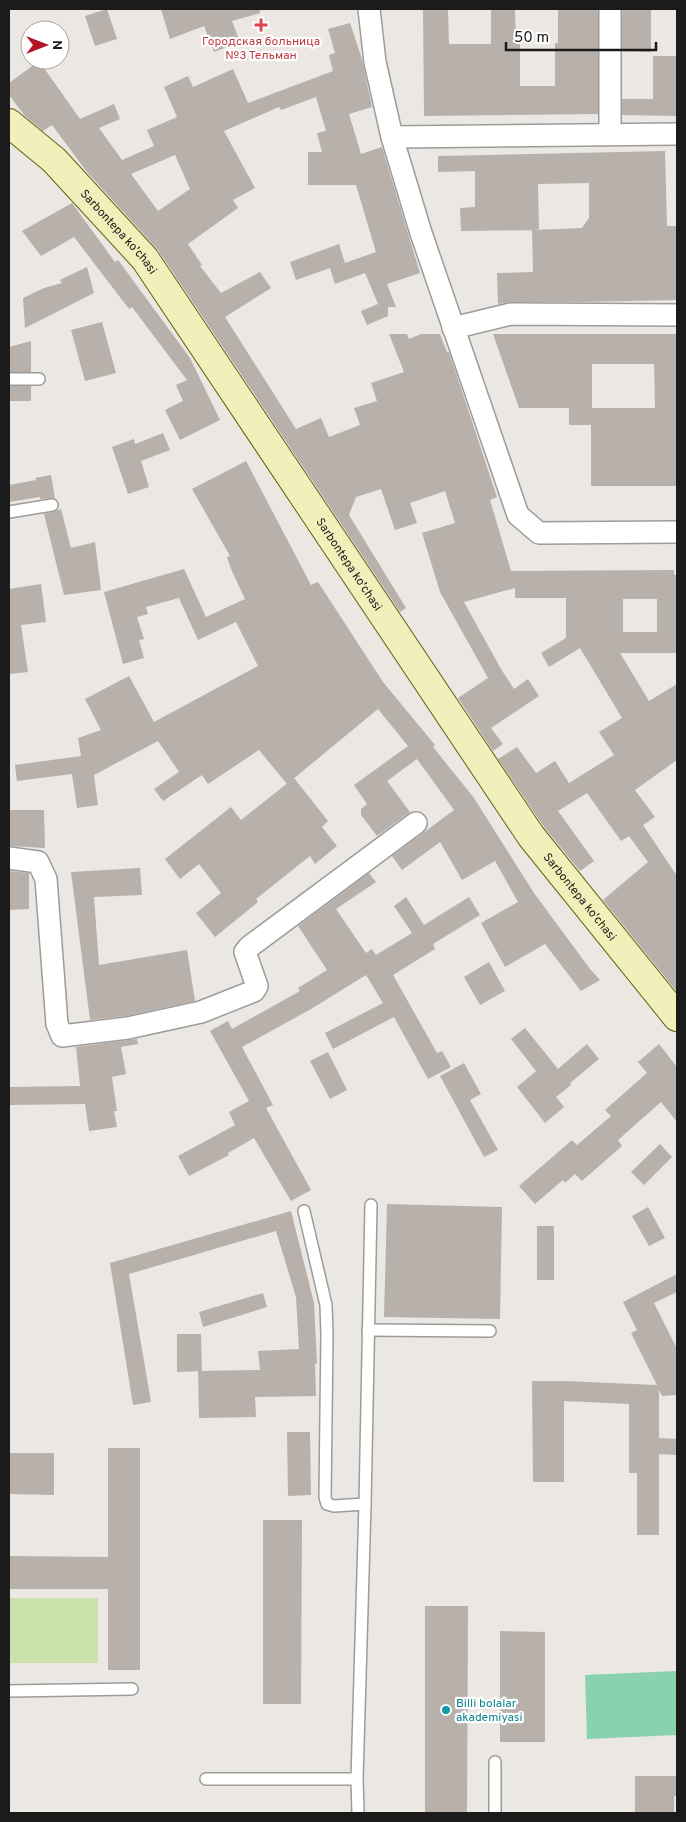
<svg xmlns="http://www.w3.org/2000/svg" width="686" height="1822" font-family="Overpass,sans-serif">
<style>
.grass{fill:#cbe1ac}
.pitch{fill:#88d2ae}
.building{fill:#b8b0ab;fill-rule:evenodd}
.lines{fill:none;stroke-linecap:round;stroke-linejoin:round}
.lane-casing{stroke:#9c9c9c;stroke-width:14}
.street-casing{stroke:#9c9c9c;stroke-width:24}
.secondary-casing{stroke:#636410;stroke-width:30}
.lane{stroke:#fff;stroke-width:11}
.street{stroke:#fff;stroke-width:21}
.secondary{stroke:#f1efba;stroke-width:28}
.health-dot{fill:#e0444e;stroke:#fff;stroke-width:2}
.culture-dot{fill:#0f9aa8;stroke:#fff;stroke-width:2}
.labels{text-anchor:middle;stroke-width:4.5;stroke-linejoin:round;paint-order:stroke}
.health-label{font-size:12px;fill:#be3a42;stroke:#fff}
.street-label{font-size:12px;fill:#1b1b1b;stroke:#fff}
.culture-label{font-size:12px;fill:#0d838f;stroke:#fff;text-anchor:start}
</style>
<rect width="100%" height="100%" fill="#ebe7e2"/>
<rect class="grass" x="9" y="1598" width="89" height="65"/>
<polygon class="pitch" points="677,1671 677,1735 587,1739 585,1675"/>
<g class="building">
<polygon points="107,9 117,39 95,46 85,16"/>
<polygon points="161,9 260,9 260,13 232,21 240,42 214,52 204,26 170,39"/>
<polygon points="423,9 448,9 449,44 491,44 491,9 515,9 516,43 520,43 520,86 555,86 555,43 558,43 558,9 598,9 598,114 424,116"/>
<polygon points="622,9 651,9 651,52 622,51"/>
<path d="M350 23 362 59 372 107 349 114 361 154 382 147 420 273 387 284 396 307H388V316L367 325 361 311 378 304 365 273 335 284 330 268 296 280 290 262 339 244 345 263 376 252 356 185H308V152H322L317 133 326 131 316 97 281 110 279 107 224 131 255 188 233 200 238 208 188 244 202 265 200 266 221 293 260 272 271 288 225 317 296 429 321 418 329 437 360 425 354 408 377 401 371 383 404 372 389 334H407L409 339 421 334H440L447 352H449L497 497 490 500 511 571 674 570V575H677V653H620L649 701 677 684V760L635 790 655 817 643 825 677 876V992L603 900 648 862 629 836 621 841 587 793 558 811 594 861 580 871 544 827 498 759 517 747 536 773 555 761 569 783 614 755 599 732 622 718 580 648 549 667 541 653 566 638V598H515V588L464 602 501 669 514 689 528 679 539 696 491 728 503 744 493 751 458 698 488 678 440 592 422 533 455 523 445 491 410 503 417 523 395 530 381 489 356 497 349 515 406 608 400 612 158 250 87 172 52 125 43 131 25 116 9 95V83L39 61 80 119 114 104 120 119 99 128 122 160 154 146 147 130 177 117 164 87 188 76 193 87 233 69 248 103 333 71 329 55 335 53 328 29ZM175 155 190 189 158 211 131 174ZM623 599H657V632H623Z"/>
<polygon points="653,56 677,56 677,116 622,115 622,99 653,99"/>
<polygon points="665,151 667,226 677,226 677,300 582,302 511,302 498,304 497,273 533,272 532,230 582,228 589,218 589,183 538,184 539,230 461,231 460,208 475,207 475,171 438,172 438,156"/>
<polygon points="72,203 115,262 118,260 190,358 220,420 180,440 165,410 183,401 176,385 187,380 132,307 129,309 74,237 41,256 22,231"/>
<polygon points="87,267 94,293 25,328 23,298 44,288 62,283 60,280"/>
<polygon points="102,322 116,373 85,381 71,330"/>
<path d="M493 334H677V486H591V425H569V408H519ZM592 364H654L655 408H592Z"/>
<polygon points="31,341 31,372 9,372 9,347"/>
<rect x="9" y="386" width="22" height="15"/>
<polygon points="163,433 170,450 141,461 149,487 128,494 112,447 134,439 135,444"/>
<polygon points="246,461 311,585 318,582 383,682 435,745 433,747 474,798 534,893 590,969 600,980 581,991 545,944 505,967 481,923 518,902 495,861 462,880 440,842 402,870 392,856 454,810 417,759 387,781 410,812 377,836 361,815 361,809 367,804 354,785 408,746 378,709 287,784 259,750 208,784 202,775 163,801 154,789 179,772 158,741 94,775 98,805 77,808 72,774 17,781 15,765 81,756 78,738 101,730 85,699 129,676 154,722 258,666 236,622 198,640 179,598 146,607 148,614 137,617 144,639 139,640 144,658 123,664 104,592 184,569 206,617 245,599 231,569 227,557 230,556 192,489"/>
<polygon points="51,475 55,498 40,499 40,497 9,502 9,485 36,480 35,478"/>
<polygon points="61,509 71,548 95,542 101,590 64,595 44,514"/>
<polygon points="41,584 46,622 21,625 28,672 10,674 9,589"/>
<polygon points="294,778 328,821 322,827 337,846 315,864 310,856 256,899 258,902 215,937 196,913 221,893 199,864 180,879 165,859 231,807 241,820"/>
<polygon points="9,810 44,810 45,848 9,846"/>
<polygon points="140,868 142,895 94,897 99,965 187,950 195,1001 126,1016 90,1020 71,872"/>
<polygon points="9,871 29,873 29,909 9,910"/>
<polygon points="369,873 376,882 336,909 366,953 372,949 376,955 412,933 394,906 406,897 424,925 469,897 480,915 433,944 435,949 393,975 437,1053 442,1051 451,1067 428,1079 394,1017 333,1049 325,1033 383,1003 366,975 311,1009 242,1047 273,1105 266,1108 311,1190 291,1201 254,1138 228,1153 229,1155 189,1176 178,1156 235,1125 229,1112 249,1101 210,1031 228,1021 232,1029 300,991 298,988 327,970 298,926"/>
<polygon points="489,962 505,991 480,1005 464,977"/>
<polygon points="525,1028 558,1069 587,1044 599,1059 570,1083 571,1085 556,1097 564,1107 545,1123 517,1087 536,1071 511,1039"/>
<polygon points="137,1039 138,1044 121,1047 126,1074 112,1077 117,1111 114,1111 117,1127 89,1131 85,1104 9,1105 9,1087 80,1086 76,1047"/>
<polygon points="659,1044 677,1067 677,1122 661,1102 618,1140 622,1146 582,1181 575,1174 565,1183 563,1180 535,1204 519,1186 572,1140 577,1145 611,1116 605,1110 647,1073 638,1062"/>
<polygon points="328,1052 347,1090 330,1099 310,1061"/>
<polygon points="464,1063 481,1094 470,1100 498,1150 484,1157 440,1076"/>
<polygon points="660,1144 672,1157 644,1185 631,1172"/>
<polygon points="387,1204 502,1207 500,1319 384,1317"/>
<polygon points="648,1207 665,1238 649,1246 632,1216"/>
<polygon points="291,1211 314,1303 317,1363 315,1364 316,1396 255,1397 256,1417 199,1418 198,1371 260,1370 258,1351 299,1349 296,1297 276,1231 129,1274 151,1402 133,1405 110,1263"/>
<rect x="537" y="1226" width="17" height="54"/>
<polygon points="677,1274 677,1292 654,1303 677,1349 677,1395 662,1396 659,1390 659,1438 677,1439 677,1455 659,1454 659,1535 637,1535 637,1473 629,1473 629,1404 564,1401 564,1482 533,1482 532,1381 564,1381 657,1385 631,1333 637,1330 623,1302"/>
<polygon points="263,1293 267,1307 203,1327 199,1312"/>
<polygon points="177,1334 201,1334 202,1371 177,1372"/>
<polygon points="287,1432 310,1432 311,1495 288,1496"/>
<polygon points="108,1448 140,1448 140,1670 108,1670 108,1589 9,1589 9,1556 108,1557"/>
<polygon points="9,1453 54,1453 54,1495 9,1494"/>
<polygon points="263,1520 302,1520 301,1704 263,1704"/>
<polygon points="425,1606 468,1606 467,1813 425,1813"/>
<polygon points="500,1631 545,1632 545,1742 500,1742"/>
<polygon points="635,1776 677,1776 677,1796 674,1796 674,1813 635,1813"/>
</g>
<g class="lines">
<defs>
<g id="lane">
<polyline points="9,379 39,379"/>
<polyline points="9,512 52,505"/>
<polyline points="304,1211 326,1305 327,1334 325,1497 327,1504 334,1506 365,1504 357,1779 358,1813"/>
<polyline points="368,1330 490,1331"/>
<polyline points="365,1504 371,1205"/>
<polyline points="9,1691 132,1689"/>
<polyline points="495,1762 495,1813"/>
<polyline points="206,1779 357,1779"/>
</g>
<g id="street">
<polyline points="369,9 375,62 392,137 421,233 518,515 539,533 677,532"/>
<polyline points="610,9 610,134"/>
<polyline points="392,137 677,134"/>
<polyline points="453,328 511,314 677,315"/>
<polyline points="9,858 38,862 46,879 57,1024 62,1036 128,1028 201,1012 254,991 257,986 245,952 249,947 416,823"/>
</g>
<g id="secondary">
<path id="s1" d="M9 123 54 160 145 259 531 836 677 1017"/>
</g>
</defs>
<use href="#lane" class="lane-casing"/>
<use href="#street" class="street-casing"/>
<use href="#secondary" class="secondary-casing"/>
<use href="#lane" class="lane"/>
<use href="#street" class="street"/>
<use href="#secondary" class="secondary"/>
</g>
<path class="health-dot" d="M258.5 17.5h5v5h5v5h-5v5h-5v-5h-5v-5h5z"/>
<circle class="culture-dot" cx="446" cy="1710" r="5"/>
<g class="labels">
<g class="health-label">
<text x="261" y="45">Городская больница<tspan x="261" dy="14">№3 Тельман</tspan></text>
</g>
<g class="street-label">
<text dy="4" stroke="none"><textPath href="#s1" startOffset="155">Sarbontepa ko'chasi</textPath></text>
<text dy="4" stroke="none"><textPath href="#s1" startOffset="560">Sarbontepa ko'chasi</textPath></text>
<text dy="4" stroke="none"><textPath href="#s1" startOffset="965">Sarbontepa ko'chasi</textPath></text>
</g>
<g class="culture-label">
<text x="456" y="1707">Billi bolalar<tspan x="456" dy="14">akademiyasi</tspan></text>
</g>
</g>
<rect width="686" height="1822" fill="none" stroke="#1b1b1b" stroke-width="20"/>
<g transform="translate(45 45) rotate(90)"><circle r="24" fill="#ffffff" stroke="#a4a4a4"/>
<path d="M0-4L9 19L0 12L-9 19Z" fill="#b01625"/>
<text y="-8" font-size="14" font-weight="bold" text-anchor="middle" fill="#1b1b1b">N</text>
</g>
<path d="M506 42v8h150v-8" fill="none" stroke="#1b1b1b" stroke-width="2.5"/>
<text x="514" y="42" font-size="15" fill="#1b1b1b" stroke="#ffffff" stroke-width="4" paint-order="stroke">50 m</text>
</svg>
